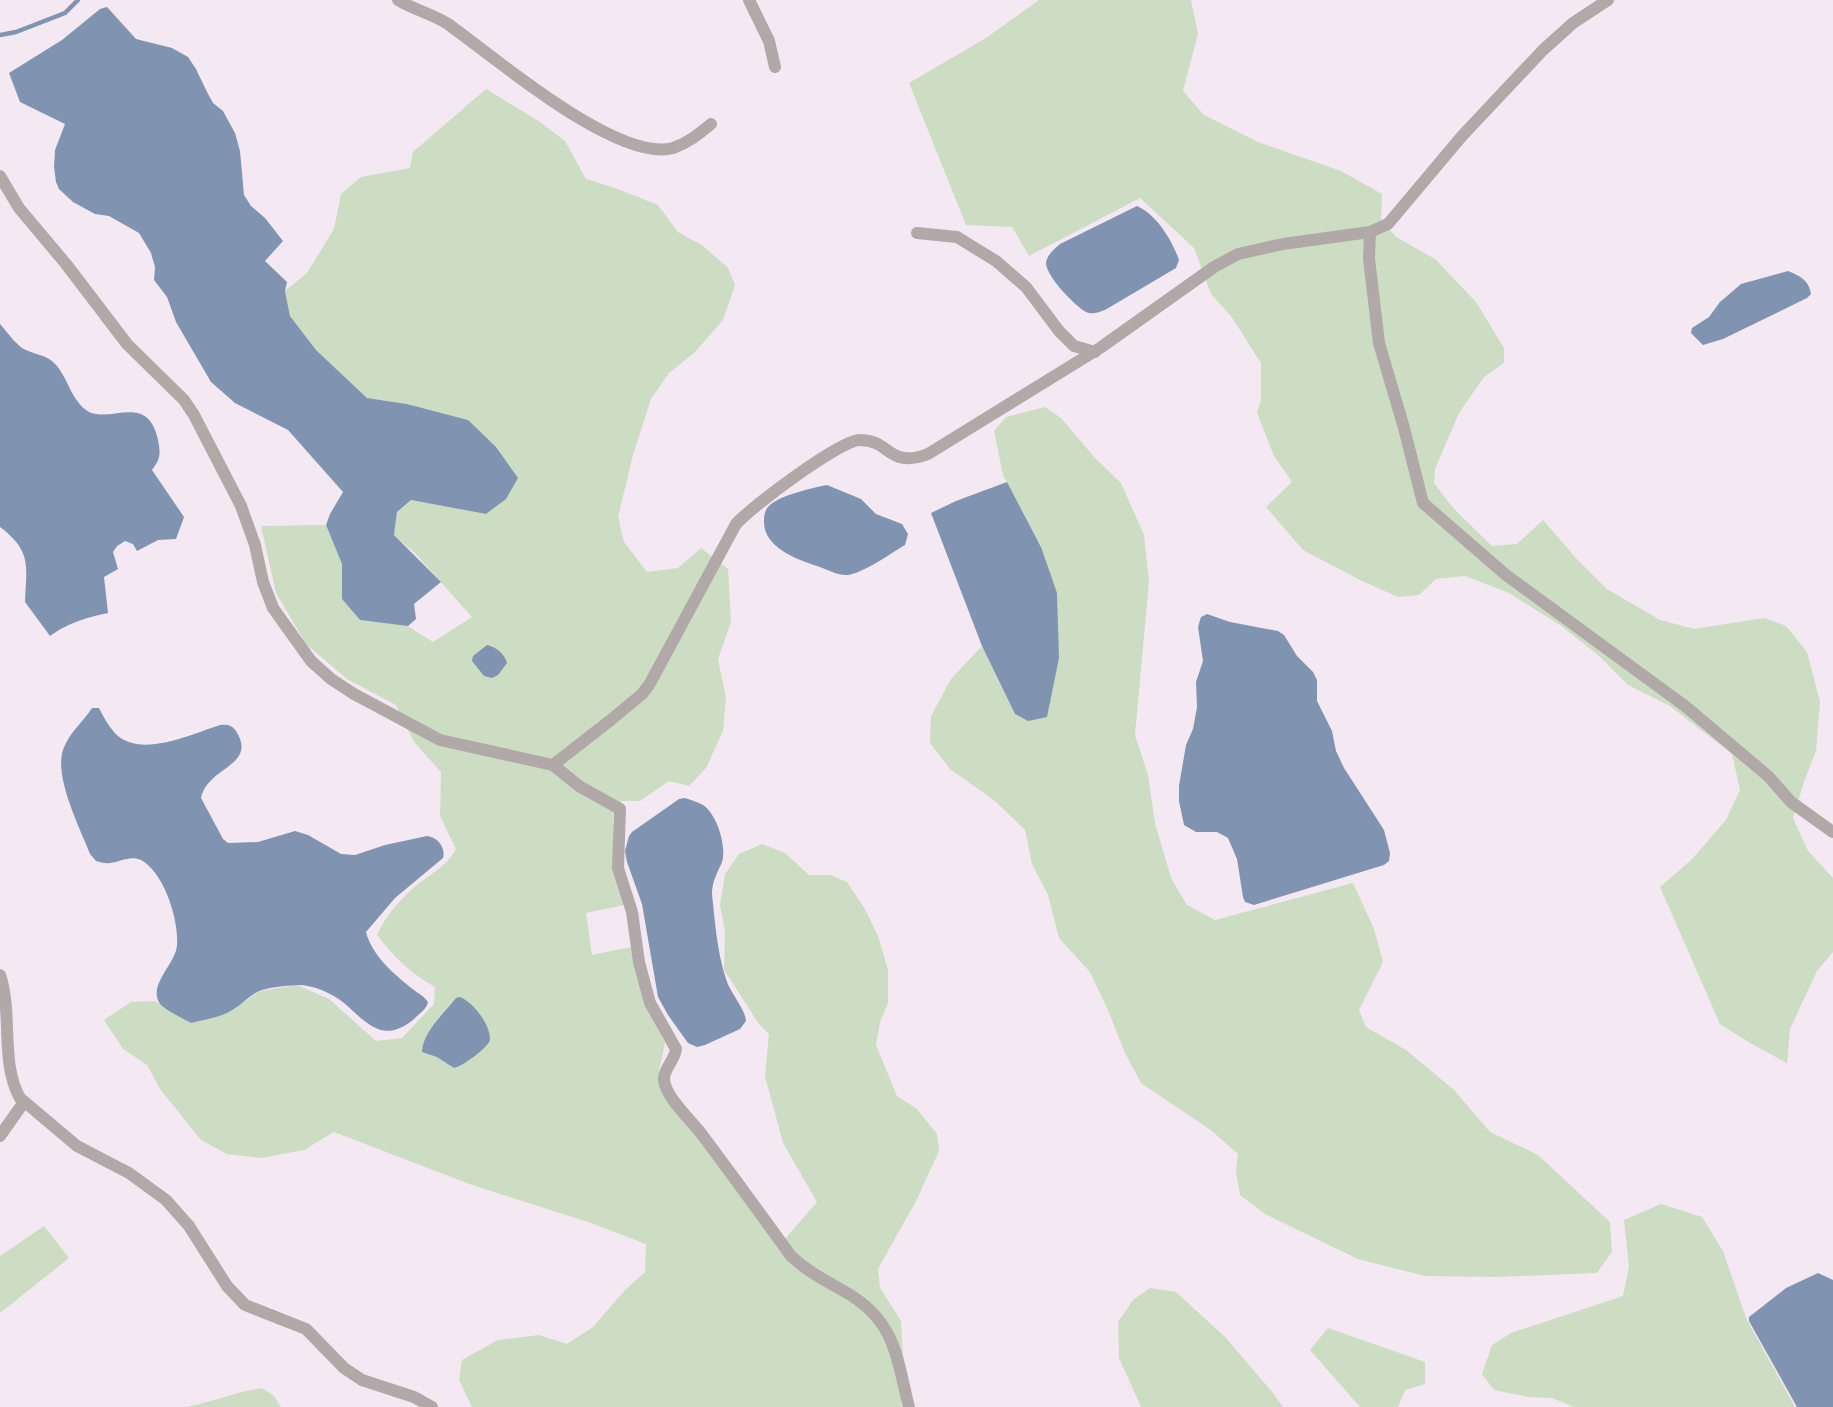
<svg xmlns="http://www.w3.org/2000/svg" width="1833" height="1407" font-family="'Libre Baskerville',serif">
<style>
.green{fill:#ccddc4}
.water{fill:#8094b2}
.lines{fill:none;stroke-linecap:round;stroke-linejoin:round}
.stream{stroke:#8094b2;stroke-width:4.5}
.minor{stroke:#b0a9a8;stroke-width:12}
</style>
<rect width="100%" height="100%" fill="#f4e8f3"/>
<g class="green">
<polygon points="1039,0 1191,0 1198,34 1183,91 1204,115 1258,142 1341,171 1382,194 1381,219 1396,237 1435,259 1476,302 1504,348 1504,363 1484,377 1459,413 1435,469 1434,483 1453,508 1492,546 1517,544 1543,520 1575,557 1607,589 1660,620 1694,629 1764,618 1786,626 1807,652 1820,702 1816,751 1804,782 1793,818 1808,851 1833,878 1833,952 1817,971 1790,1029 1787,1063 1750,1043 1720,1024 1660,887 1692,859 1726,820 1740,790 1732,754 1670,706 1628,685 1598,655 1560,625 1509,593 1465,576 1436,579 1419,595 1398,597 1360,580 1303,550 1266,507 1292,482 1274,456 1257,413 1261,399 1261,363 1231,316 1211,294 1194,248 1140,198 1029,256 1012,227 966,225 909,83 986,38"/>
<path d="M486 89 540 122 565 141 586 179 615 188 658 205 678 232 703 246 728 268 735 285 723 320 695 352 669 373 651 399 633 455 618 517 624 542 647 572 678 568 701 548 728 569 731 622 718 659 726 698 723 731 706 768 689 786 669 781 640 801H621L613 812V847L626 888 624 905 586 913 592 955 631 947 644 1004 665 1043 659 1071 778 1247 817 1202 783 1143 765 1076 769 1034 759 1024 724 970 725 931 720 905 725 874 739 854 762 844 785 853 809 875H830L847 882 865 909 878 936 888 970V1003L880 1022 876 1045 897 1096 917 1109 937 1134 939 1151 916 1201 878 1269 880 1288 901 1321 903 1357 901 1402 902 1407H472L459 1380 462 1360 498 1340 539 1335 567 1344 593 1327 625 1290 645 1272 646 1244 588 1222 472 1185 334 1132 304 1150 261 1158 227 1154 201 1140 160 1089 147 1065 123 1049 104 1020 131 1002 155 1001 191 1023 227 1013 260 991 297 985 329 999 376 1041 402 1038 434 1004 435 987C411 974 393 956 377 935 386 915 401 898 418 884 432 873 448 865 456 849L440 816 441 772 414 742 396 705 347 679 306 644 276 593 261 526 326 525 342 564V599L360 620 406 625 433 642 472 617 415 553 394 535 397 512 411 500 486 514 468 420 407 404 367 398 316 350 290 316 285 291 307 273 334 229 341 194 361 177 410 168 413 152Z"/>
<polygon points="1045,407 1061,418 1095,458 1121,483 1144,535 1149,582 1135,735 1148,775 1155,823 1171,878 1187,905 1215,920 1353,883 1374,929 1383,962 1359,1010 1366,1027 1406,1050 1454,1090 1490,1132 1538,1155 1610,1222 1612,1252 1597,1273 1497,1277 1425,1276 1358,1259 1265,1214 1240,1195 1236,1172 1238,1154 1212,1131 1141,1083 1125,1053 1108,1010 1090,972 1059,938 1048,895 1032,864 1025,830 995,801 950,769 930,743 931,716 951,679 982,646 1015,714 1041,546 1003,475 994,431 1006,417"/>
<polygon points="1661,1204 1702,1217 1723,1251 1746,1318 1795,1407 1574,1407 1552,1398 1528,1397 1494,1390 1482,1374 1492,1345 1511,1333 1623,1296 1629,1267 1624,1220"/>
<polygon points="44,1226 69,1258 0,1313 0,1256"/>
<polygon points="1150,1288 1176,1292 1225,1337 1273,1393 1283,1407 1141,1407 1119,1358 1118,1322 1133,1300"/>
<polygon points="1328,1328 1425,1362 1425,1384 1405,1390 1398,1407 1360,1407 1310,1350"/>
<path d="M262 1388 274 1396 281 1407H187C212 1402 236 1392 262 1388Z"/>
</g>
<g class="water">
<polygon points="107,7 136,39 172,48 188,57 196,69 207,92 213,103 223,111 235,133 240,151 244,195 251,206 265,218 283,241 265,261 287,282 285,291 290,316 316,350 367,398 407,404 468,420 496,447 518,478 506,499 486,514 411,500 397,512 394,535 441,582 414,604 416,619 408,626 360,620 342,599 342,564 326,525 330,514 343,492 288,430 235,403 211,382 176,322 167,297 154,280 155,267 151,253 139,233 109,216 95,214 73,202 59,189 56,182 54,167 55,150 65,124 20,102 9,73 62,40 100,9"/>
<path d="M1137 206C1157 215 1172 240 1179 260L1176 268 1105 310C1099 312 1092 315 1086 312 1075 306 1046 276 1046 263 1047 255 1054 249 1060 244Z"/>
<path d="M1788 271C1800 276 1809 280 1811 294L1807 298 1723 339 1703 345 1691 333 1692 328 1709 317 1720 302 1741 284Z"/>
<path d="M0 324C7 332 14 342 22 348 32 354 43 354 52 361 68 375 69 397 86 410 107 426 148 390 158 440 161 455 160 459 152 470L184 517 176 539 158 540 137 551 133 544 125 541 117 546 113 552 118 569 104 577 108 613C85 618 70 622 50 636L25 602C26 567 33 552 0 527Z"/>
<polygon points="1007,482 1041,547 1057,593 1059,658 1047,717 1028,721 1015,714 982,646 931,513 956,501"/>
<path d="M827 485 861 499 876 514 902 524 908 534 905 545C890 554 865 572 848 575 838 576 826 569 817 566 797 560 763 547 764 521 764 515 765 509 770 505 781 495 812 488 827 485Z"/>
<polygon points="1207,614 1230,622 1278,631 1284,635 1297,656 1313,672 1317,680 1317,701 1332,731 1336,751 1344,768 1384,830 1390,853 1389,861 1384,865 1254,905 1245,902 1243,897 1237,859 1228,838 1217,832 1196,832 1184,825 1179,801 1179,786 1186,745 1193,729 1197,707 1196,682 1203,661 1198,627 1201,617"/>
<path d="M487 645C496 647 504 653 507 663L498 675 492 678 484 676 472 661 473 656Z"/>
<path d="M92 708H99C103 716 108 725 114 732 138 760 192 734 220 725 227 724 232 725 236 731 258 766 208 766 201 798L223 839 228 843 258 842 295 831 308 835 341 854 355 855 385 845 427 836C437 837 446 847 443 858L395 898 366 932C372 956 395 975 414 990 419 994 424 996 428 1002 426 1010 420 1013 414 1019 383 1045 367 1023 344 1003 332 993 313 985 298 985 286 986 267 987 257 992 247 998 238 1008 227 1013 216 1018 203 1020 191 1023 184 1019 165 1010 160 1004 147 985 176 964 177 945 179 920 164 872 141 860 130 855 120 862 110 863 106 864 100 862 96 861L90 854C80 828 54 778 63 750 68 734 83 722 92 708Z"/>
<path d="M685 798C691 800 698 802 703 805 717 814 727 847 722 862 717 874 712 881 712 894 715 922 717 952 726 979 730 993 745 1008 746 1021L740 1029 705 1045 697 1047 688 1043 668 1015 658 997 642 904 627 862 625 851 629 836 632 832 679 799Z"/>
<path d="M460 997C473 1002 490 1024 490 1039 490 1047 461 1067 454 1068L437 1057 422 1052C423 1031 444 1014 456 998Z"/>
<polygon points="1818,1273 1833,1280 1833,1407 1797,1407 1749,1321 1749,1317 1786,1288"/>
</g>
<g class="lines">
<polyline class="stream" points="0,35 16,32 65,13 78,0"/>
<g class="minor">
<path d="M398 0C414 10 433 14 448 24 493 56 617 163 673 148 688 143 699 134 711 124"/>
<polyline points="749,0 769,41 775,67"/>
<path d="M0 176 19 208 66 264 127 344 184 400 194 415 241 506 255 545 263 582 273 608 311 661 331 679 354 694 440 740 553 765 612 719 642 694 649 685 736 524C751 507 840 440 860 440 891 440 888 469 928 454L1100 348 1214 267 1238 254 1283 244 1370 232 1388 224 1462 136 1543 50 1573 23 1608 0"/>
<polyline points="1370,232 1369,259 1379,343 1404,428 1423,503 1506,575 1685,706 1768,776 1791,802 1833,832"/>
<polyline points="917,233 957,237 996,261 1026,287 1059,331 1074,346 1095,352"/>
<path d="M553 765 579 786 620 809 618 868 632 912 639 962 650 1003 676 1049C675 1060 664 1068 664 1079 664 1096 693 1122 703 1136 733 1176 762 1216 791 1256 810 1274 831 1283 852 1296 897 1325 897 1361 909 1407"/>
<path d="M0 975C13 1014 0 1063 20 1098L77 1146 129 1173 166 1200 189 1226 227 1286 245 1305 306 1329 344 1368 362 1380 414 1397 432 1407"/>
<polyline points="0,1136 24,1102"/>
</g>
</g>
</svg>
